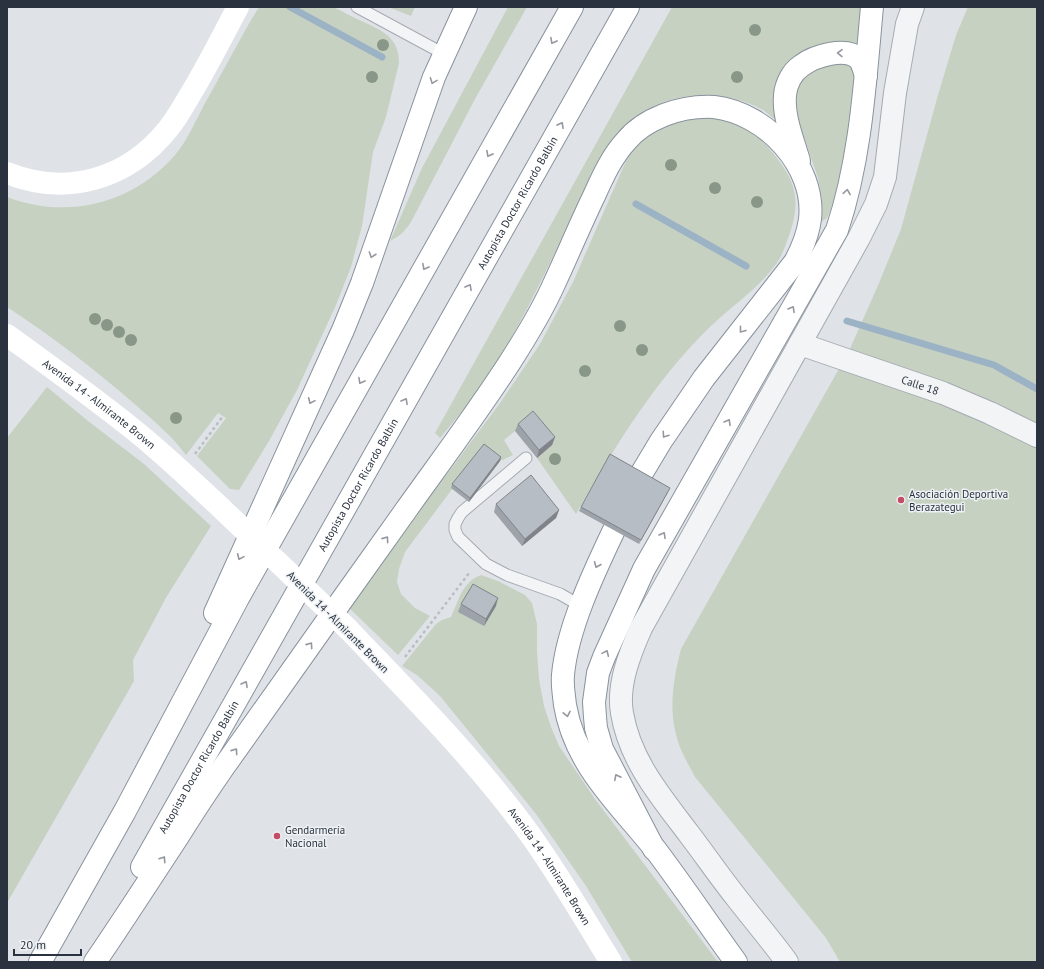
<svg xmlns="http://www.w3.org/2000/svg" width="1044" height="969" font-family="'PT Sans',sans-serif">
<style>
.green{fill:#c6d1c1}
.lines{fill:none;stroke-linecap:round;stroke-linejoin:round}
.stream{stroke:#9cb3c6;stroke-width:7}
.service-casing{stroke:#a5aab2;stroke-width:13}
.tertiary-casing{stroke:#a5aab2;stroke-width:24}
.motorway-casing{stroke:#88929d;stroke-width:24}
.path{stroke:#babec2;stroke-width:2.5;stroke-dasharray:3 3;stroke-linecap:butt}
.service{stroke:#f2f4f6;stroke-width:11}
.tertiary{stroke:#f2f4f6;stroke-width:22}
.secondary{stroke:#fff;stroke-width:22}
.motorway{stroke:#fff;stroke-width:22}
.secondary-bridge{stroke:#fff;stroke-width:22}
.tree{fill:#889787}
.wall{fill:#9da3a9}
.shaded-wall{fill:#808489}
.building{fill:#b7bdc4;stroke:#808489}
.oneway{stroke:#94989e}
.poi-dot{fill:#c64b65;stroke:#eff2f5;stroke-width:1.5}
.labels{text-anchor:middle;stroke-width:3;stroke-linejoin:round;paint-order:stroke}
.street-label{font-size:11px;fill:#29323e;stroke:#eff2f5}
.poi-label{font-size:11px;fill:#29323e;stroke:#eff2f5;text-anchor:start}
</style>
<rect width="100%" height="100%" fill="#dfe3e8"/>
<g class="green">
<path d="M259 7C283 7 307 5 331 7 338 8 346 14 353 17 375 28 400 34 399 63L386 117 373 152 362 226 351 267 336 305 297 390 269 441 239 490 230 489 197 456 226 418 218 413 186 455C173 437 155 422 138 407 97 371 53 337 7 307V197C67 220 133 204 175 155 187 141 195 122 204 105 220 77 235 48 251 20Z"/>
<polygon points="388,7 415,7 411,16"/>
<path d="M508 7H527L475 99 411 222C405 231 400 236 390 241L422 168Z"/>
<path d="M672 7H863L860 47 814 48 780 124C775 120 769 114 763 110 726 90 678 90 641 113 628 122 617 136 606 148 571 215 542 286 503 352 485 383 463 411 440 438L435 433Z"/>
<path d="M968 7H1037V962H840L826 938 695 777C691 769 686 761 682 752 667 718 672 684 681 649L849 351 879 283 901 229 938 95 956 35Z"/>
<polygon points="839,60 853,66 858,93 837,193 827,218 821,222 822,198 818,178 806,143 793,113 800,75"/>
<path d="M704 116C738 121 759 133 779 161 800 188 799 210 787 241 784 250 780 260 773 268 756 290 732 306 712 325 696 340 682 356 669 372 633 417 604 465 576 514L537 458 552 445 515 431 504 440 513 455 500 461 483 448 405 552 399 569 397 582 401 594 415 608 430 616 398 655 348 607 500 403 540 344 573 282 626 161C636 146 649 128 667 123 679 119 692 118 704 116Z"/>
<polygon points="47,387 88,421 144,464 211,526 167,596 133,660 134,681 7,903 7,438"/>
<path d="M481 575 498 581 525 595 532 603 537 624V651L539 679 544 706 551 727 559 746 595 799 718 962H632L586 886 536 814 440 696 417 675 402 666 436 624 442 620 451 617C459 600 462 582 481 575Z"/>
</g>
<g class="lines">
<g class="stream">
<polyline points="290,7 382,57"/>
<polyline points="636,204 746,266"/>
<polyline points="847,321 994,365 1037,389"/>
</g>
<defs>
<g id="service">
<polyline points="357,7 444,54"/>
<polyline points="526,458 462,512 458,518 455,524 455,530 458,537 486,564 507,575 560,594 581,606"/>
</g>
<g id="tertiary">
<path id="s1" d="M800 344 943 393 990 413 1037 436"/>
<path d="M787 962C771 940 753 919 736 897 720 877 705 855 689 834 661 797 630 761 622 713 617 685 630 653 641 628L859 238 876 204 885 177 895 93 907 24 913 7"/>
</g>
<g id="motorway">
<path d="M799 161C793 140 783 117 785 95 786 84 792 72 801 66 814 56 846 46 859 59 863 64 864 70 866 76"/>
<path d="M614 530C594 572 567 629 563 675 562 685 564 695 565 705 575 765 619 804 655 849 683 886 709 925 736 962"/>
<polyline points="215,613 343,330 362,283 434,77 466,7"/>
<path d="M654 849 602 749 596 728 595 717 594 702 598 673 604 657 644 569 837 230C861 158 865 82 872 7"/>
<path id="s4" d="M142 867 628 7"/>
<polyline points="40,962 125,811 238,598 572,7"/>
<path d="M95 962C123 921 150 879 177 838 192 814 207 791 223 768 283 682 345 596 406 510 441 461 477 413 510 362 526 337 542 311 554 284 568 254 580 225 594 196 603 176 612 156 627 140 637 128 649 121 664 115 680 109 697 106 714 107 766 113 816 166 810 219 808 234 802 249 795 262L704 378 661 441 640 476"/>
</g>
</defs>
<use href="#service" class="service-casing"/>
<use href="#tertiary" class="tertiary-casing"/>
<use href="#motorway" class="motorway-casing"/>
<g class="path">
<polyline points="195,454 223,416"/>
<polyline points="405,657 470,572"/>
</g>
<use href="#service" class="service"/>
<use href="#tertiary" class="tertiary"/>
<g class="secondary">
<path d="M7 173C67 197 128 179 168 129 178 117 185 103 193 90 209 63 223 35 238 7"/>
<path id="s2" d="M7 335C50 366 93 397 134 430 164 454 192 481 220 507"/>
<path id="s3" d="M348 629C410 694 473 757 526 829 557 871 583 917 611 962"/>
</g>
<use href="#motorway" class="motorway"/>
<polyline class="secondary-bridge" points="220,507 348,629"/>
</g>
<g class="tree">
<circle cx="755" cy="30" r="6"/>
<circle cx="383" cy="45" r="6"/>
<circle cx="372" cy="77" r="6"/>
<circle cx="737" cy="77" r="6"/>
<circle cx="671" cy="165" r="6"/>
<circle cx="715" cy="188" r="6"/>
<circle cx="757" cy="202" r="6"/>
<circle cx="95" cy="319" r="6"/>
<circle cx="107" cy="325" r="6"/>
<circle cx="620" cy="326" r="6"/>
<circle cx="119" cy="332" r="6"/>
<circle cx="131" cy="340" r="6"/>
<circle cx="642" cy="350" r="6"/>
<circle cx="585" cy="371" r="6"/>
<circle cx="176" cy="418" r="6"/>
<circle cx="555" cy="459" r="6"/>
</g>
<g class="wall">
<polygon points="518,424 555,437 552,445 537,458 515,431"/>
<polygon points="501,457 500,461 469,502 451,488 452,484"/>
<polygon points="668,492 639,544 579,511 581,507"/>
<polygon points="496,504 559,510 556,518 522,546 494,512"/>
<polygon points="461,604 496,606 484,626 458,612"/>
</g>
<g class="shaded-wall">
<polygon points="555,437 552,445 537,458 539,450"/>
<polygon points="501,457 500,461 469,502 470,498"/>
<polygon points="670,488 668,492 639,544 641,540"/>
<polygon points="559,510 556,518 522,546 525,539"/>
<polygon points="498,598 496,606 484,626 486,619"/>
</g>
<g class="building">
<polygon points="533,411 555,437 539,450 518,424"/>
<polygon points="484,444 501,457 470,498 452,484"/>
<polygon points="610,454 670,488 641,540 581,507"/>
<polygon points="531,475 559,510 525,539 496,504"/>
<polygon points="473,584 498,598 486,619 461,604"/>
</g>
<defs><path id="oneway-chevron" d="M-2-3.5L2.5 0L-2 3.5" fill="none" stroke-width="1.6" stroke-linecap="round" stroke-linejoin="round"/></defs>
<g class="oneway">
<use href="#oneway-chevron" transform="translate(553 41) rotate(119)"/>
<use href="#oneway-chevron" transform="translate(840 53) rotate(-179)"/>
<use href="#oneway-chevron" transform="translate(433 81) rotate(111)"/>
<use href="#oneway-chevron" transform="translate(561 125) rotate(-61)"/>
<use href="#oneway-chevron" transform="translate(489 154) rotate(119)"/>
<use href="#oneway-chevron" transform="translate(847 192) rotate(-81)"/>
<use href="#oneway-chevron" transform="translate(372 255) rotate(109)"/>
<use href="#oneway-chevron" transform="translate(425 267) rotate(119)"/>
<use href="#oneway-chevron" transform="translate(469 287) rotate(-61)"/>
<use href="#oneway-chevron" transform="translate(792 309) rotate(-60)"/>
<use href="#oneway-chevron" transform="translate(742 330) rotate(128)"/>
<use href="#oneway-chevron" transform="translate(361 381) rotate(119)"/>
<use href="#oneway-chevron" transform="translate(311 401) rotate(114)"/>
<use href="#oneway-chevron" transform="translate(405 401) rotate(-61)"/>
<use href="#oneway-chevron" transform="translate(728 422) rotate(-60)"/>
<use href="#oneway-chevron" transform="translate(665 435) rotate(124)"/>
<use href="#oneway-chevron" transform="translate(663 535) rotate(-60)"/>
<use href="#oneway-chevron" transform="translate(386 539) rotate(-55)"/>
<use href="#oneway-chevron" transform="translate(240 557) rotate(114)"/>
<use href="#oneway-chevron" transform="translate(597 565) rotate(113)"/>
<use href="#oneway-chevron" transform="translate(310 645) rotate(-55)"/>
<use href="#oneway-chevron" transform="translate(606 653) rotate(-66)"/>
<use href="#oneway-chevron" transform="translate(245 684) rotate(-61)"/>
<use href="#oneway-chevron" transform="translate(567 714) rotate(78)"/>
<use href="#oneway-chevron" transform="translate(235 751) rotate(-55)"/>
<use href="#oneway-chevron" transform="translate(617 777) rotate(-117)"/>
<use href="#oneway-chevron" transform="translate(163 859) rotate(-57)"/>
</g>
<g class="poi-dot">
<circle cx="901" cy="500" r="4"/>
<circle cx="277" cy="836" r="4"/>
</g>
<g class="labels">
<g class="street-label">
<text dy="4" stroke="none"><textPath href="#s4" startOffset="763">Autopista Doctor Ricardo Balbín</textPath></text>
<text dy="4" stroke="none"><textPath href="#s1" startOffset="127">Calle 18</textPath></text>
<text dy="4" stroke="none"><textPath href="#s2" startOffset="115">Avenida 14 - Almirante Brown</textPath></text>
<text dy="4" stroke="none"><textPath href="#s4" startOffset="439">Autopista Doctor Ricardo Balbín</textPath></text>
<text transform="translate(338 622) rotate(45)" y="4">Avenida 14 - Almirante Brown</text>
<text dy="4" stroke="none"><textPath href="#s4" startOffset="115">Autopista Doctor Ricardo Balbín</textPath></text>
<text dy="4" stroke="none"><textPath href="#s3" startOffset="312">Avenida 14 - Almirante Brown</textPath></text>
</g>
<g class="poi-label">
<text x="909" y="498">Asociación Deportiva<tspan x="909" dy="13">Berazategui</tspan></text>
<text x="285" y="834">Gendarmería<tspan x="285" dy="13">Nacional</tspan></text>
</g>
</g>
<rect width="1044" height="969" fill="none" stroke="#29323e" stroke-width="16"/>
<path d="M14 949v6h67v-6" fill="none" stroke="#29323e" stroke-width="2"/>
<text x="20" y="949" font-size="12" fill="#29323e" stroke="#eff2f5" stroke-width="3" paint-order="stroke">20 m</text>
</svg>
